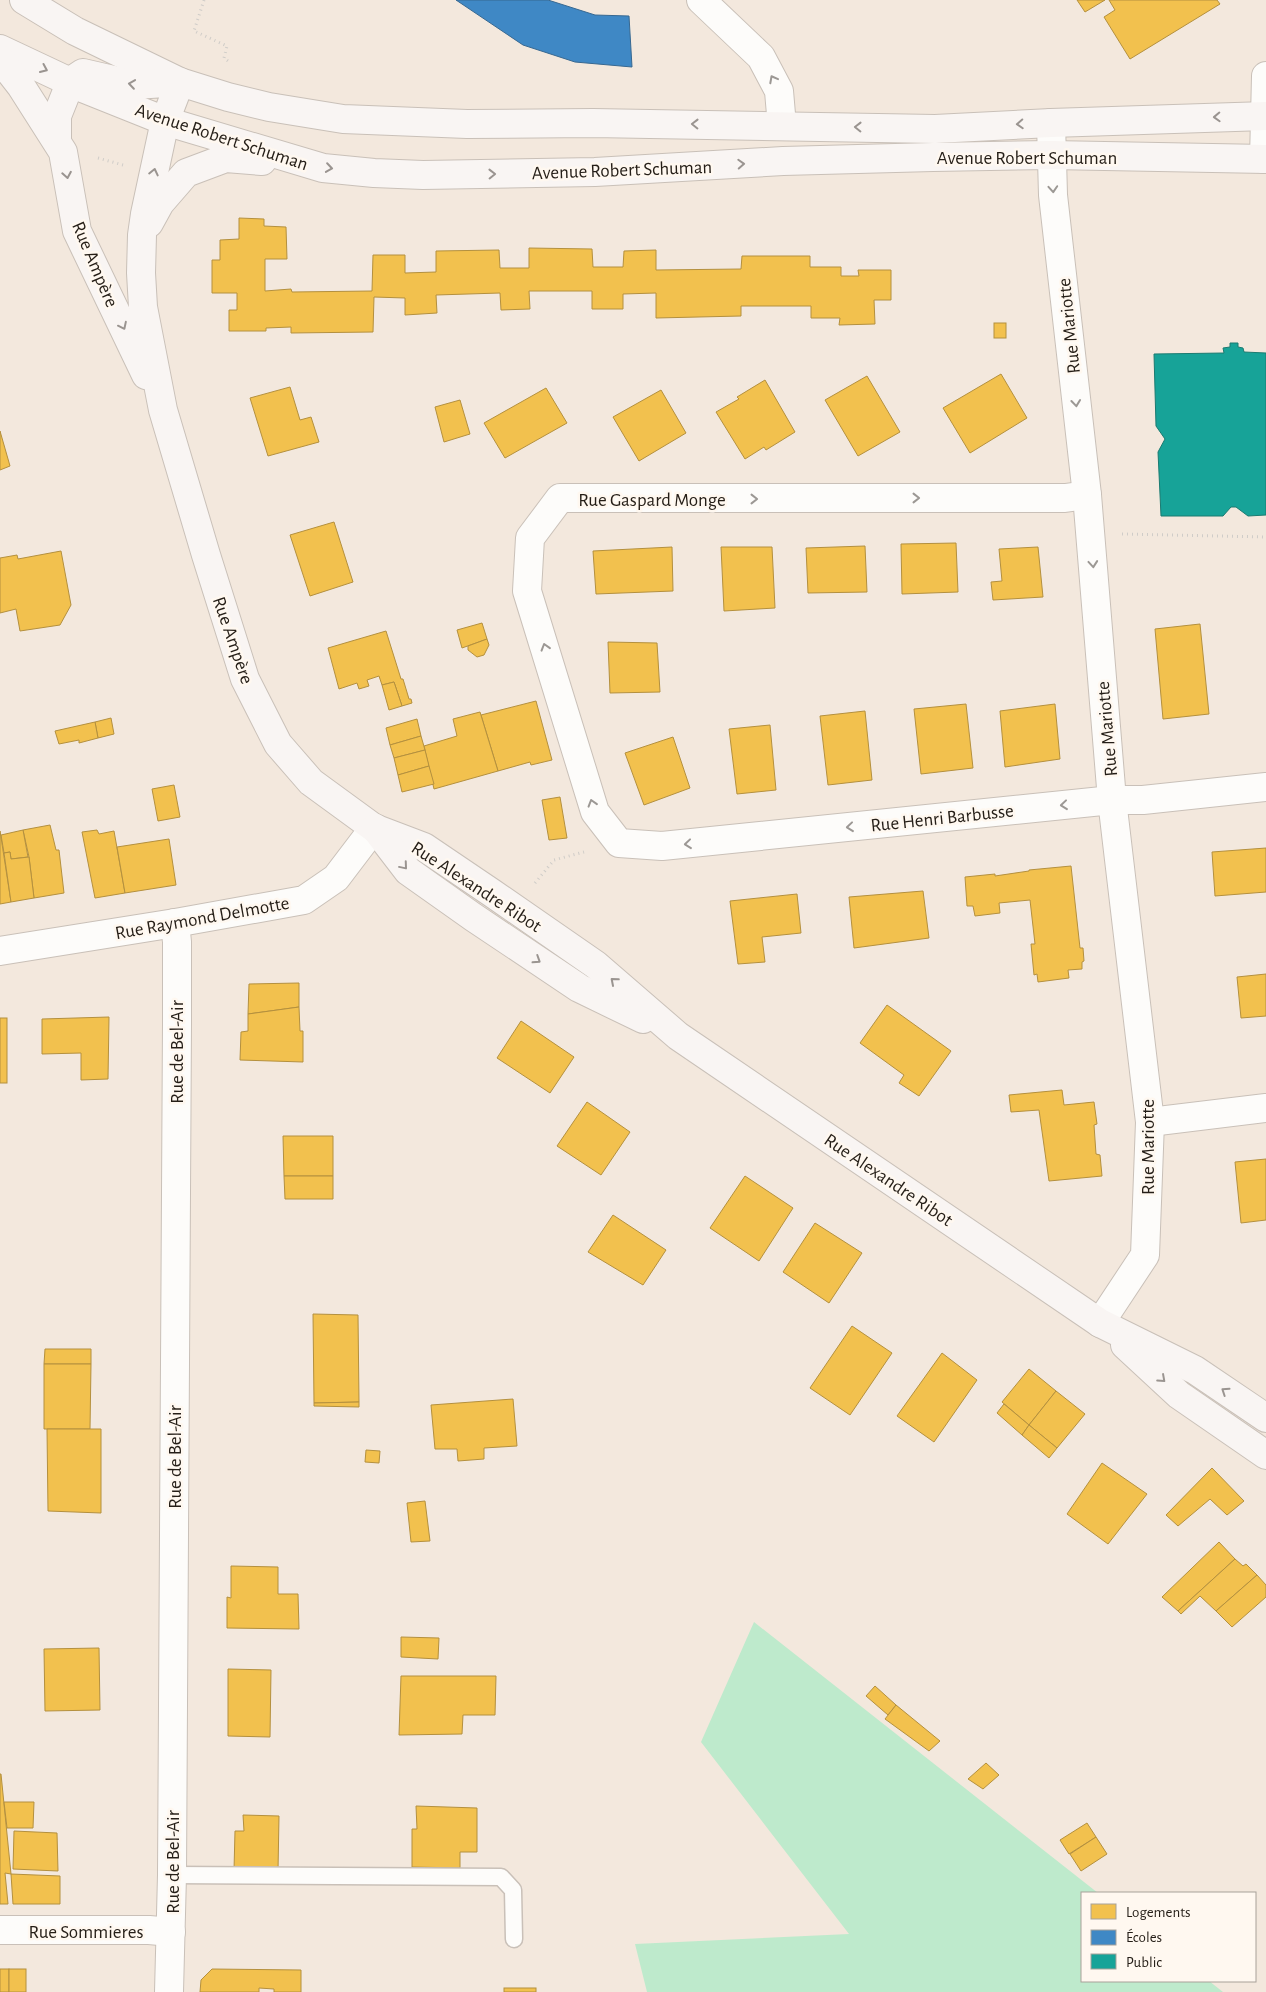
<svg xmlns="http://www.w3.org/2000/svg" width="1266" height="1992" font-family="'Alegreya Sans',sans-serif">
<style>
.green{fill:#beeacc}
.homes{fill:#f2c14e;stroke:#b4903e}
.schools{fill:#3f88c5;stroke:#376891}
.public{fill:#17a398;stroke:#1b7b71}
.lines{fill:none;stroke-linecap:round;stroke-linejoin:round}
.lane-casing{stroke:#c9c0b8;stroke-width:19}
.street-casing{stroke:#c9c0b8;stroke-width:30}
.secondary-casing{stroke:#c9c0b8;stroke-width:30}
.path{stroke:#cfccc8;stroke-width:3;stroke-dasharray:1 4;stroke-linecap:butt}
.lane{stroke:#fdfcfa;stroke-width:16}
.street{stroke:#fdfcfa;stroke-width:28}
.secondary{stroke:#f9f5f3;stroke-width:28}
.oneway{stroke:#9a9490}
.oneway2{stroke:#9c9894}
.labels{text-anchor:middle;stroke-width:5;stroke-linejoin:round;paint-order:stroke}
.street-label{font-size:19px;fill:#251e17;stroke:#fff8f0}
</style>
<rect width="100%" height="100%" fill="#f3e8dd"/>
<polygon class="green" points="754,1622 1098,1893 1082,1893 1082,1981 1209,1981 1223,1992 647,1992 635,1944 849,1934 701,1742"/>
<g class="homes">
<polygon points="1077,0 1105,0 1085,12"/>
<polygon points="1109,0 1217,0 1220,4 1130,59 1104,17 1115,10"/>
<polygon points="239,218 264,219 264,226 286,227 287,259 265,259 265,291 291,289 292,292 372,291 373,255 405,255 405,273 436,272 436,251 499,250 500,268 529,268 529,248 592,249 593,267 623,267 624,251 656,250 656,270 741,269 742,256 810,256 810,267 841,267 841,276 859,276 858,270 891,270 891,300 874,300 875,324 839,325 840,318 811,318 811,306 741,306 741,316 656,318 656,293 623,294 623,309 592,309 592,291 529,291 530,309 501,310 500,293 436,295 437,313 405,315 405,298 374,297 373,332 291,333 291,327 266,328 266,331 229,331 229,310 237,310 237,293 212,293 212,260 220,260 220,240 239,239"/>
<rect x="994" y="323" width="12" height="15"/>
<polygon points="1001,374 1027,418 970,453 943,408"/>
<polygon points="867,376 900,432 858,456 825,400"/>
<polygon points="765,380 795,432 766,450 764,447 745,459 716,412 739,399 737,397"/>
<polygon points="290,387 300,420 311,417 319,442 268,456 250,398"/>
<polygon points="546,388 567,423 505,458 484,423"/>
<polygon points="661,390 686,433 639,461 613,417"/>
<polygon points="460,400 470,434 444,442 435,407"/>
<polygon points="0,431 10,466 0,470"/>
<polygon points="334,522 353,582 310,596 290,535"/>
<polygon points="956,543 958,592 902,594 901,544"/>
<polygon points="865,546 867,592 808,593 806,548"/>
<polygon points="672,547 673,591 596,594 593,551"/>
<polygon points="721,547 772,547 775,608 724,611"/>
<polygon points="1038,547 1043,597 993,600 991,582 1002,581 999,549"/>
<polygon points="61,551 71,605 60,625 20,631 16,609 0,613 0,558 17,555 18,559"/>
<polygon points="482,623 487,639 462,648 457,630"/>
<polygon points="1200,624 1209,714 1163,719 1155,629"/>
<polygon points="386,631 401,679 403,679 409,699 411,699 412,703 402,706 394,682 382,685 379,676 367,680 369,686 359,689 357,683 339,689 328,648"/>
<polygon points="487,639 489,645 484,655 477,657 468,650 468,646"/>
<polygon points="608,642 657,643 660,692 610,693"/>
<polygon points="394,682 402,706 389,710 382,685"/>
<polygon points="536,701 552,760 531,765 530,762 498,771 481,715"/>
<polygon points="966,704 973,768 921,774 914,709"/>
<polygon points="1055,704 1060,759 1005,767 1000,711"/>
<polygon points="865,711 872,780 828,785 820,716"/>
<polygon points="480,712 498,771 434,789 424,746 457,736 453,719"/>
<polygon points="111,718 114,734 98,738 95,722"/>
<polygon points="417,719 421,736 390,745 386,728"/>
<polygon points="95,722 98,738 79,743 79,740 59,744 55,731"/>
<polygon points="770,725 776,790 737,794 729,729"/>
<polygon points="421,736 425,750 394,758 390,745"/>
<polygon points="673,737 690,788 644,805 625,753"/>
<polygon points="425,750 429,766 398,775 394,758"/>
<polygon points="429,766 434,784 402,792 398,775"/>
<polygon points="174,785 180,817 158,821 152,789"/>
<polygon points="560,797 567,838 549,840 542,800"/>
<polygon points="50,825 56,850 59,850 64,893 34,898 29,857 23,830"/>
<polygon points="23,830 28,857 11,859 10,852 4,853 1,835"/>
<polygon points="97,830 99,834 114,831 125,893 95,898 82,832"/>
<polygon points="0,831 11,902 0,904"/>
<polygon points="169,839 176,885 125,893 117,847"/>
<polygon points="1266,848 1266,892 1215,896 1212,852"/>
<polygon points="10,852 11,859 29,857 34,898 11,902 4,853"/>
<polygon points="1071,866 1080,948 1083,948 1084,961 1082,962 1082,969 1068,970 1069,978 1038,982 1037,974 1034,975 1031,944 1035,944 1030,900 999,903 1000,913 975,916 973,906 967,906 965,877 995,874 995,876 1029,871 1029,870"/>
<polygon points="923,891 929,938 854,948 849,897"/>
<polygon points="797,894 801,933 762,937 765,962 738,964 730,901"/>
<polygon points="1266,974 1266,1016 1241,1018 1237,977"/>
<polygon points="299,983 299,1007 248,1014 249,984"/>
<polygon points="887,1005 951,1051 919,1096 899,1083 904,1075 860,1043"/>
<polygon points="299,1007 300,1031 303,1031 303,1062 240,1060 241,1032 248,1031 248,1014"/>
<polygon points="109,1017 108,1079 81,1080 81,1053 42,1054 42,1019"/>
<rect x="0" y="1018" width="7" height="65"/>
<polygon points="521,1021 574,1057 550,1093 497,1058"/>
<polygon points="1062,1090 1064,1105 1094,1102 1097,1124 1094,1125 1096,1154 1100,1155 1102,1176 1049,1181 1039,1110 1011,1112 1009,1095"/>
<polygon points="587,1102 630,1132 601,1175 557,1146"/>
<polygon points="283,1136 333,1136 333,1176 284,1176"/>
<polygon points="1266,1159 1266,1220 1241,1223 1235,1162"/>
<polygon points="284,1176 333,1176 333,1199 285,1199"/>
<polygon points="745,1176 793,1208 759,1261 710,1228"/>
<polygon points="613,1215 666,1250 643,1285 588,1252"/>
<polygon points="815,1223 862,1253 829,1303 783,1272"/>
<polygon points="313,1314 358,1315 359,1402 314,1403"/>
<polygon points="852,1326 892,1353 850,1415 810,1388"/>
<polygon points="45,1349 91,1349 91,1364 44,1364"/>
<polygon points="942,1353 977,1380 934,1442 897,1416"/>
<polygon points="44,1364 91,1364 90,1429 44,1429"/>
<polygon points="1029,1369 1056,1391 1029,1425 1002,1402"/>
<polygon points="1056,1391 1085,1414 1057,1448 1029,1425"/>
<polygon points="513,1399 517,1446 484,1448 484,1459 458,1461 457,1449 435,1449 431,1405"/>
<polygon points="359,1402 359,1407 314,1406 314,1403"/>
<polygon points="1004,1404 1029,1425 1022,1435 997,1413"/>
<polygon points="1029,1425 1057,1448 1049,1458 1022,1435"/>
<polygon points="47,1429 101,1429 101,1513 48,1511"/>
<polygon points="366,1450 380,1451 379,1463 365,1462"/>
<polygon points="1102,1463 1147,1494 1108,1544 1067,1514"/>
<polygon points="1212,1468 1244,1501 1227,1515 1210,1499 1178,1526 1166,1515"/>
<polygon points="425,1501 430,1541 411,1542 407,1503"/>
<polygon points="1219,1542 1235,1559 1178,1611 1162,1597"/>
<polygon points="1235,1559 1243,1566 1246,1564 1257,1575 1216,1611 1200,1596 1181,1614 1178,1611"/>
<polygon points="231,1566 278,1567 278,1594 298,1594 299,1629 227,1628 227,1597 231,1598"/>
<polygon points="1257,1575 1266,1585 1266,1597 1232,1627 1216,1611"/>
<polygon points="401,1637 439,1638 438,1659 401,1657"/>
<polygon points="99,1648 100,1710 45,1711 44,1649"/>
<polygon points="228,1669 271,1670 270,1737 228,1736"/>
<polygon points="401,1676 496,1676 495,1715 463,1715 462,1734 399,1735"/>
<polygon points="875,1686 896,1705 888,1715 866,1696"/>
<polygon points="896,1705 940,1741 929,1751 885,1719"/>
<polygon points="986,1763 999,1775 983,1789 968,1779"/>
<polygon points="0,1774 1,1774 11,1874 5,1873 8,1904 0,1904"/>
<polygon points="4,1802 34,1802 33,1828 7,1828"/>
<polygon points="416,1806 477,1808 477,1852 460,1852 460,1868 412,1867 412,1829 417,1829"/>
<polygon points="243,1815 279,1816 278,1871 234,1870 235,1831 244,1831"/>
<polygon points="1087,1823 1096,1837 1069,1854 1060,1840"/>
<polygon points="14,1831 57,1833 58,1871 13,1869"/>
<polygon points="1096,1837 1107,1854 1081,1871 1070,1854"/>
<polygon points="11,1874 60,1876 60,1904 13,1904"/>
<rect x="0" y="1969" width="9" height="23"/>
<rect x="9" y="1969" width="17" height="23"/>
<polygon points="212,1969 301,1970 301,1992 274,1992 274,1989 259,1988 259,1992 200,1992 201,1980"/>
<rect x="504" y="1988" width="32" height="4"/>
</g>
<polygon class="schools" points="456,0 548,0 595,15 629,16 632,67 575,62 523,45"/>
<polygon class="public" points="1230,343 1238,343 1238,347 1243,348 1244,352 1266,353 1266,515 1248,516 1236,507 1231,507 1223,516 1161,516 1158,452 1165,439 1156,426 1154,354 1224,353 1223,348 1230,347"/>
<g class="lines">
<defs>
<polyline id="lane" points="172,1875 501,1877 513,1890 514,1939"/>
<g id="street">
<polyline points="701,0 761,57 779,91 782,126"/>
<polyline points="1051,123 1053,195 1087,495 1112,800 1150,1122 1145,1255 1100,1323"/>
<polyline points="1264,159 1266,76"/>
<polyline points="1087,495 1065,498 560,498 530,538 527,591 595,812 619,843 662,846 1112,800 1143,800 1266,787"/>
<polyline points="0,951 175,923 304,900 336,878 374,828"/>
<polyline points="1150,1122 1266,1108"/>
<polyline points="0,1930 149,1930 171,1932"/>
<polyline points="169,1992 172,1875 177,1023 177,942 175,923"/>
</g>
<g id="secondary">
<polyline points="24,0 75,31 180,82 228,97 269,107 343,119 467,124 593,123 935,129 1051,123 1266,116"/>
<polyline points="0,49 85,89 165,121 323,168 374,173 423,175 595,172 783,161 933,157 1051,155 1266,159"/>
<polyline points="0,59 21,86 63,152 77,231 146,375"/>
<polyline points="57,141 57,116 71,81 83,73 135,85 180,82 165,121 145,214 142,235 141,273 143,307 163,410 206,555 245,679 278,744 311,782 374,828 424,847 492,893 596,965 678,1036 1100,1323 1195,1370 1266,1418"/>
<polyline points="149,223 160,203 186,173 226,158 262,161"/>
<polyline points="375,828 408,871 473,917 579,988 643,1019"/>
<polyline points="1125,1345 1179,1395 1266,1455"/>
</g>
</defs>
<use href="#lane" class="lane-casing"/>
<use href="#street" class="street-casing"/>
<use href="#secondary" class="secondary-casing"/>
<g class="path">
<polyline points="204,0 194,31 227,46 224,58 228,61"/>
<polyline points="98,158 123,165"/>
<polyline points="1122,534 1266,537"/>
<polyline points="535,883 554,860 584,852"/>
</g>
<use href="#lane" class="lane"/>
<use href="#street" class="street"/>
<use href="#secondary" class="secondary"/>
</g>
<defs><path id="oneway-chevron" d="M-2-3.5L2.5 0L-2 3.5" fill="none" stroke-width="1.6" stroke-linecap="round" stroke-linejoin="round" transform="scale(1.25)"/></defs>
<g class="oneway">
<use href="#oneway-chevron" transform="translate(44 69) rotate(24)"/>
<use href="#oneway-chevron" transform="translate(132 84) rotate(-172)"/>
<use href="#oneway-chevron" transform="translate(1217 117) rotate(178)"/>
<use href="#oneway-chevron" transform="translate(695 124) rotate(-179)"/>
<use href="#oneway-chevron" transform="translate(1020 124) rotate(177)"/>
<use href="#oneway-chevron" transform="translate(858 127) rotate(-179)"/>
<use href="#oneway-chevron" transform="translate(741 164) rotate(-3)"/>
<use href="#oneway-chevron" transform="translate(329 168) rotate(8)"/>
<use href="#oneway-chevron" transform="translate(154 172) rotate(-77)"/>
<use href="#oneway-chevron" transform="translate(492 174) rotate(-1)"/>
<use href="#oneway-chevron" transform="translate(67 175) rotate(80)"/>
<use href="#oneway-chevron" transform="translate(123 326) rotate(64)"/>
<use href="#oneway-chevron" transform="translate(404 866) rotate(50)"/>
<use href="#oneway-chevron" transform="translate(537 960) rotate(33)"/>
<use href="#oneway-chevron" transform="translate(614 981) rotate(-139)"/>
<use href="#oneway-chevron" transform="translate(1162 1379) rotate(42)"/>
<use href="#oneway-chevron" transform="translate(1225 1391) rotate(-146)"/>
</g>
<g class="oneway2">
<use href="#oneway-chevron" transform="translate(773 79) rotate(-118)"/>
<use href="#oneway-chevron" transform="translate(1053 189) rotate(86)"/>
<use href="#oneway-chevron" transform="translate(1076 403) rotate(84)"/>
<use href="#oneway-chevron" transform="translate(916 498)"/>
<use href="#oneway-chevron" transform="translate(754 499)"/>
<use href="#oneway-chevron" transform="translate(1093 564) rotate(85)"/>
<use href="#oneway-chevron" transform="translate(545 647) rotate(-107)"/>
<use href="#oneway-chevron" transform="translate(592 803) rotate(-107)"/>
<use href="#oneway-chevron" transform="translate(1064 805) rotate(174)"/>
<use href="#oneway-chevron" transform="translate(850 827) rotate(174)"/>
<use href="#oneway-chevron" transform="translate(688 844) rotate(174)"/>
</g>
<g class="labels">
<g class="street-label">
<text transform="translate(222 136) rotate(18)" y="7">Avenue Robert Schuman</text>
<text x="1027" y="164">Avenue Robert Schuman</text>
<text transform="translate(622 169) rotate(-2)" y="7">Avenue Robert Schuman</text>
<text transform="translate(96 264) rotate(67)" y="7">Rue Ampère</text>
<text transform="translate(1068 326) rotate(-96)" y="7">Rue Mariotte</text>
<text x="652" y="506">Rue Gaspard Monge</text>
<text transform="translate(234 640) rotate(71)" y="7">Rue Ampère</text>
<text transform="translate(1106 729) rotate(-95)" y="7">Rue Mariotte</text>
<text transform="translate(942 817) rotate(-6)" y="7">Rue Henri Barbusse</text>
<text transform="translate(477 886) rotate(33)" y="7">Rue Alexandre Ribot</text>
<text transform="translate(202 917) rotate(-10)" y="7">Rue Raymond Delmotte</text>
<text transform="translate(176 1052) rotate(-90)" y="7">Rue de Bel-Air</text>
<text transform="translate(1147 1147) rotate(-90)" y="7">Rue Mariotte</text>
<text transform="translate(889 1179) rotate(34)" y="7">Rue Alexandre Ribot</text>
<text transform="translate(174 1457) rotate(-90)" y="7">Rue de Bel-Air</text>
<text transform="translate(172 1862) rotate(-90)" y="7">Rue de Bel-Air</text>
<text x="86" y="1938">Rue Sommieres</text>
</g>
</g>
<rect x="1081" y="1892" width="175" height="90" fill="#fff8f0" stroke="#a8a199"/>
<rect x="1091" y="1904" width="25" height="15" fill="#f2c14e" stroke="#a8a199"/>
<text x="1126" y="1917" font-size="15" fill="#251e17">Logements</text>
<rect x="1091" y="1930" width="25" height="15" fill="#3f88c5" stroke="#a8a199"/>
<text x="1126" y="1942" font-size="15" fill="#251e17">Écoles</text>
<rect x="1091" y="1954" width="25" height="15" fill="#17a398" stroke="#a8a199"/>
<text x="1126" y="1967" font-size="15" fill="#251e17">Public</text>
</svg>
